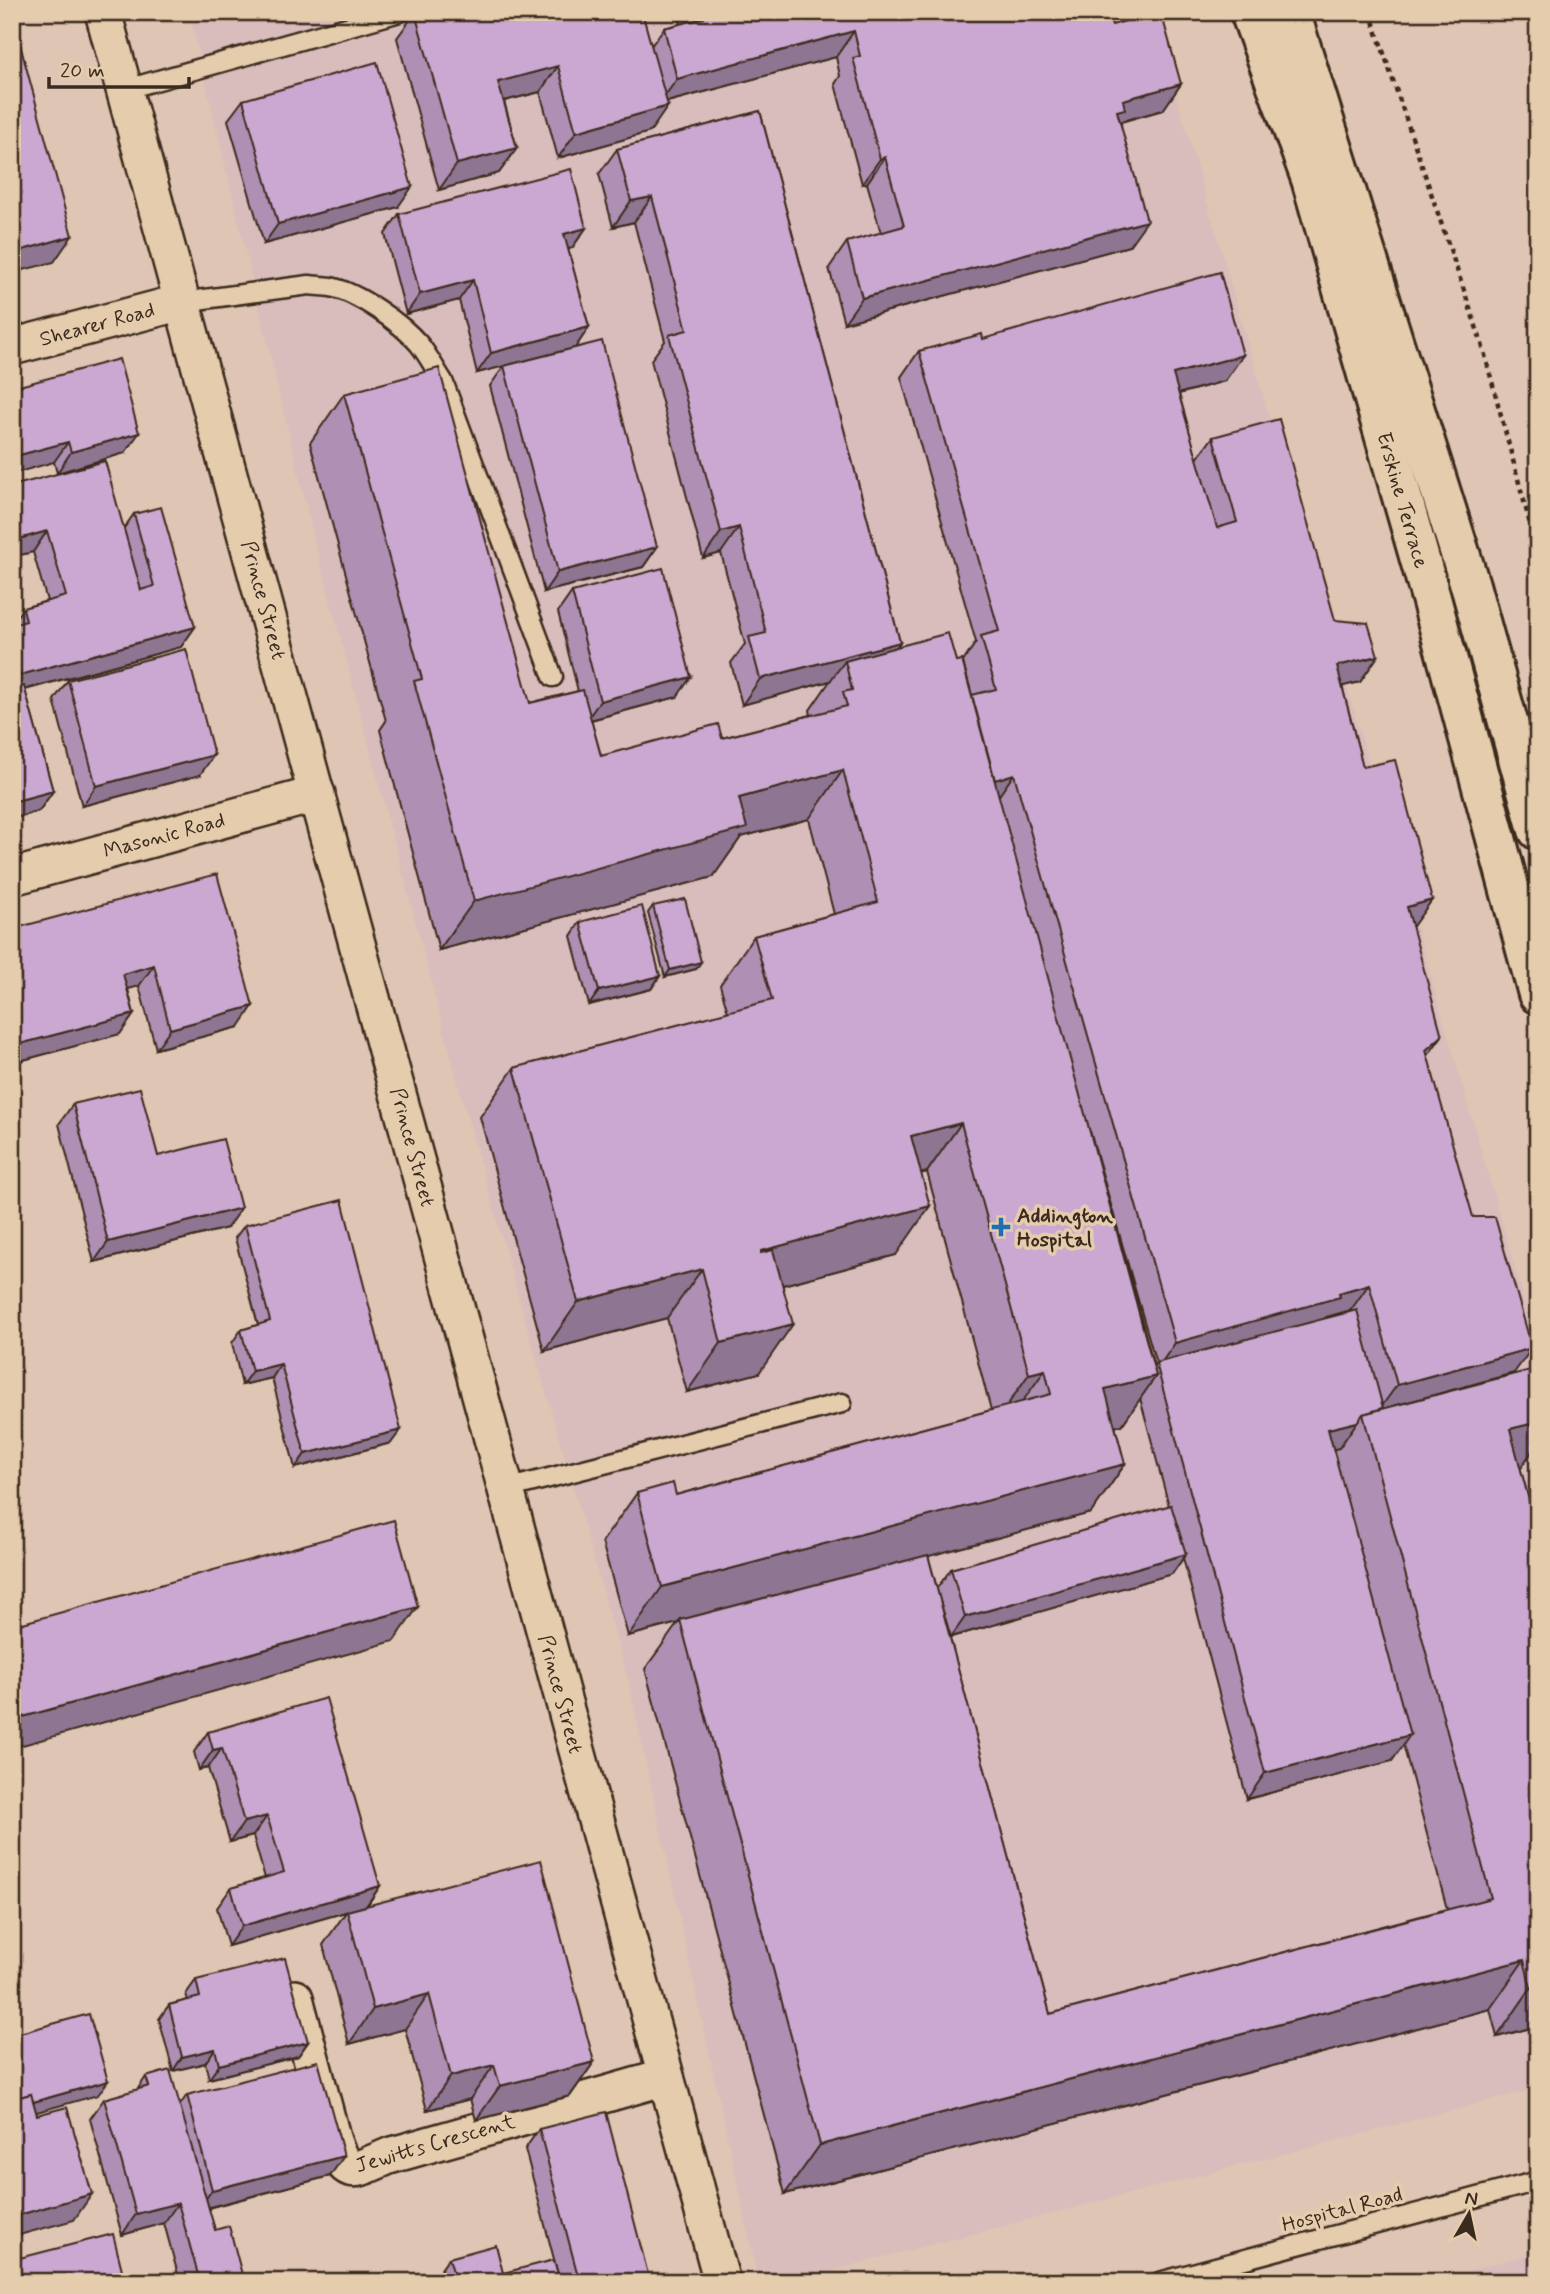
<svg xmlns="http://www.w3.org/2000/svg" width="1550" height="2294" font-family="Mynerve,sans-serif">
  <rect width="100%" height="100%" fill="#dfc5b3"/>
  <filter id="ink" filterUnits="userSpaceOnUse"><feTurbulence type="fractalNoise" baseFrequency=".0143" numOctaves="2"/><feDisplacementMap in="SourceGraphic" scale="14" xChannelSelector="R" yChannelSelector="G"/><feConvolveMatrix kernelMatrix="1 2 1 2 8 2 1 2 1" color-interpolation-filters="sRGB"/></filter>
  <g filter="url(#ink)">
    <g fill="#d9bcbc">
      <polygon points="189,12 1152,12 1538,1348 1538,2088 786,2282 759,2282 628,1679 464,1105 313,534"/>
      <polygon points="1538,2252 1538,2282 1428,2282"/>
    </g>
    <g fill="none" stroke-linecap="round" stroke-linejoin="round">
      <g stroke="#3b2a1e" stroke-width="23">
        <g id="lane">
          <polyline points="123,90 400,12"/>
          <path d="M182 302 309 285C316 286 324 286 331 287 358 293 401 323 419 344 428 355 435 369 443 381L553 677"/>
          <polyline points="506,1489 842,1403"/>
          <polyline points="1159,2282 1538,2181"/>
        </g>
      </g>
      <g stroke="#3b2a1e" stroke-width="40">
        <g id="street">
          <polyline points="103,12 722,2282"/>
          <polyline points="12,347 182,302"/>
          <polyline points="12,877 317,794"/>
          <path d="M295 1998 333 2141C347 2182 356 2169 389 2156L666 2077"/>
        </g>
      </g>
      <g stroke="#3b2a1e" stroke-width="44">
        <g id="secondary">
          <polyline points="1250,12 1311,179 1431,598 1538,994"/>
          <polyline points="1290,12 1470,585 1538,830"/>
        </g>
      </g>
      <polyline stroke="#3b2a1e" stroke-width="4.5" stroke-dasharray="5 5" stroke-linecap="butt" points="1370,12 1482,344 1538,554"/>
      <use href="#lane" stroke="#e4ccac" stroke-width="18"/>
      <use href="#street" stroke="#e4ccac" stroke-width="35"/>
      <use href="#secondary" stroke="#e4ccac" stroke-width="38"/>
    </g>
    <g fill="#af90b4" stroke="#3b2a1e" stroke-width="2" fill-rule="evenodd">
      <polygon points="417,12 648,12 642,14 651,46 664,28 681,24 678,12 1108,12 1112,25 1181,84 1163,110 1121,122 1129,246 844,323 829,268 847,242 881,233 867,183 862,184 835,84 840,76 836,57 667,102 650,132 558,158 540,92 504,101 517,148 499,173 439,190 397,38 415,13"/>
      <polygon points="243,100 398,207 264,244 228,120"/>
      <path d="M760 111 900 642 897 647 956 661 972 695 963 662 976 642 901 377 919 351 983 339 1225 381 1179 394 1197 459 1213 437 1335 620 1378 656 1360 682 1342 686 1363 767 1432 900 1412 926 1427 1056 1514 1373 1431 1396 1521 1467H1520L1538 1534V2026L1497 2037 1490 2009 785 2194 645 1669 678 1623 628 1636 602 1542 637 1493 676 1495 991 1410 927 1172 921 1173 896 1255 783 1285 759 1373 687 1392 667 1318 544 1351 480 1117 514 1068 728 1012 720 985 754 936 834 914 809 819 741 837 713 877 439 950 380 730 386 721 310 443 344 394 530 703 578 691 558 612 572 592 677 697 591 720 601 756 722 738 811 715 810 710 830 681 742 705 731 663 745 644 721 553 703 558 651 360 665 341 634 222 613 227 599 174 617 149ZM1090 1131 1156 1363 1154 1366ZM1351 1310 1352 1312 1325 1319 1326 1317ZM1140 1398 1169 1506 951 1569 937 1588 928 1556 1091 1513 1125 1464 1115 1426 1122 1425ZM1183 1558 1247 1799 1392 1761 1403 1744 1447 1909 1050 2014 940 1601 951 1637 1172 1574Z"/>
      <polygon points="399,214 586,228 572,248 568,249 589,327 575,348 657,547 643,567 544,592 490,386 504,366 477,373 459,300 406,314 385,234"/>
      <polygon points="12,388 125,453 57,473 54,462"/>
      <polygon points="12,486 124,528 134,514 195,627 181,647 25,690 53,791 39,811 12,819 12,623 23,608 47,601 33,552"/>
      <polygon points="68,680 200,775 82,806 54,700"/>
      <polygon points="217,874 239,1027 156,1049 139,986 128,989 134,1014 120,1034 12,1063"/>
      <polygon points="653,906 696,969 665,977 648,913"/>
      <polygon points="580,922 660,976 651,989 589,1005 571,936"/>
      <polygon points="73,1104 158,1156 227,1228 94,1262 59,1124"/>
      <polygon points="245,1225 391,1443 295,1468 272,1378 242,1385 232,1343 241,1330 258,1325 235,1238"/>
      <polygon points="208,1732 380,1886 367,1906 594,2062 570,2096 476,2120 470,2099 427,2110 405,2029 349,2044 323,1945 346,1912 228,1946 217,1908 231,1888 265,1878 253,1836 230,1842 208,1768 199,1770 194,1752"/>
      <polygon points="196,1980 308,2042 298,2056 209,2079 205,2063 173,2071 159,2019 169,2005 188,2000 186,1994"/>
      <polygon points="146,2077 180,2105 187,2095 330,2176 208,2208 215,2230 244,2282 180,2282 164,2223 122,2235 90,2119 104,2099 137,2090"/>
      <polygon points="539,2129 650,2282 432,2282 449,2258 503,2273 560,2282 525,2149"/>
    </g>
    <g fill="#8e7692" stroke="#3b2a1e" stroke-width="2">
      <polygon points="854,31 836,57 659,104 677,79"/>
      <polygon points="558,66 540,92 480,107 498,82"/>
      <polygon points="1181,84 1163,110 1115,123 1099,136 1123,100"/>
      <polygon points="668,106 650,132 558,158 576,132"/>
      <polygon points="517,148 499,173 439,190 457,164"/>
      <polygon points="885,157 867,183 862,184 880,159"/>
      <polygon points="412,187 398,207 264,244 278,224"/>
      <polygon points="652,197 634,222 613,227 631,201"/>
      <polygon points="1147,221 1129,246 844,323 862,298"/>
      <polygon points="586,228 572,248 550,254 564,234"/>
      <polygon points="72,236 54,262 12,273 12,253"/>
      <polygon points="473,280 459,300 406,314 420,294"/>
      <polygon points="589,327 575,348 477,373 491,353"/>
      <polygon points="1243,355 1225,381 1155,400 1173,374"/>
      <polygon points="139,433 125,453 57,473 71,452"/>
      <polygon points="68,442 54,462 12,474 12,457"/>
      <polygon points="739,527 721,553 703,558 721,532"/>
      <polygon points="47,531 33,552 12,557 12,541"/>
      <polygon points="657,547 643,567 544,592 558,572"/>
      <polygon points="195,627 181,647 12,693 13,677"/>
      <polygon points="900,642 882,668 845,661 830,681 742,705 760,679"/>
      <polygon points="1378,656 1360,682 1319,692 1337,666"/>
      <polygon points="691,677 677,697 586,721 600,701"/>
      <polygon points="214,755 200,775 82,806 96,786"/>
      <polygon points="843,770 809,819 741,837 713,877 439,950 474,901 739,798"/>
      <polygon points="1014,774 996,800 980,784"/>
      <polygon points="53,791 39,811 12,819 12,802"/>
      <polygon points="1432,900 1413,926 1389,932 1407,907"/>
      <polygon points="701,962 696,969 665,977 670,970"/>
      <polygon points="154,965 139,986 109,994 123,974"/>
      <polygon points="660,976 651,989 589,1005 599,991"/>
      <polygon points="253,1006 239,1027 156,1049 170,1029"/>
      <polygon points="134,1014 120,1034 12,1063 12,1046"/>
      <polygon points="1442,1036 1424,1061 1426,1050"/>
      <polygon points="961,1123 927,1172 876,1185 911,1136"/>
      <polygon points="930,1206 896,1255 726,1300 761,1251"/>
      <polygon points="241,1208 227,1228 94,1262 108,1242"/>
      <polygon points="702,1269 667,1318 544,1351 578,1302"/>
      <polygon points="1369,1284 1351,1310 1326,1317 1322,1323 1157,1369 1175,1343"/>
      <polygon points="793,1324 759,1373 687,1392 721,1343"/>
      <polygon points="1532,1348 1514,1373 1379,1410 1397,1385"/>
      <polygon points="281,1364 272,1378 242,1385 252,1371"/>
      <polygon points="1045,1370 1010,1419 995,1423 1029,1374"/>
      <polygon points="1156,1376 1122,1425 1070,1438 1105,1389"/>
      <polygon points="1357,1422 1339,1448 1310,1455 1328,1429"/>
      <polygon points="1538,1422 1538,1443 1521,1467 1476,1478 1510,1429"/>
      <polygon points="401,1430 391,1443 295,1468 305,1454"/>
      <polygon points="1125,1464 1091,1513 680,1622 680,1620 678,1623 628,1636 662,1587"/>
      <polygon points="1186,1554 1172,1574 951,1637 965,1617"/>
      <polygon points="418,1607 394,1641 12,1748 12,1720"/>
      <polygon points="1410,1735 1392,1761 1247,1799 1265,1773"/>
      <polygon points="222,1748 208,1768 199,1770 213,1750"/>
      <polygon points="267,1816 253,1836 230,1842 244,1822"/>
      <polygon points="380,1886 366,1906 228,1946 242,1926"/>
      <polygon points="1524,1960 1490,2009 785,2194 820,2145"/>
      <polygon points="1538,1987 1538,2026 1497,2037 1531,1988"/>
      <polygon points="429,1994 405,2029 349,2044 373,2009"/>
      <polygon points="308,2042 298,2056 209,2079 219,2065"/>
      <polygon points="215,2049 205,2063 173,2071 182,2057"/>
      <polygon points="594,2062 570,2096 476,2120 500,2086"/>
      <polygon points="494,2065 470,2099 427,2110 451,2076"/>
      <polygon points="108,2081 98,2095 12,2119 12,2108"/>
      <polygon points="344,2156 330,2176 198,2210 212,2190"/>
      <polygon points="92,2194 74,2220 12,2237 12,2217"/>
      <polygon points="178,2203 164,2223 122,2235 136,2214"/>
    </g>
    <g fill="#cba8d1" stroke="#3b2a1e" stroke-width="2">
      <polygon points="417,12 642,12 668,106 576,132 558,66 498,82 517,148 457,164 415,13"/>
      <polygon points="703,12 1108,12 1112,25 1157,12 1161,12 1181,84 1123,100 1125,109 1117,111 1147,221 862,298 847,242 904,226 885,157 880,159 853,58 860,56 854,31 677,79 664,28 704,18"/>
      <polygon points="12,15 72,236 12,253"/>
      <polygon points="377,62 412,187 278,224 243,100"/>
      <polygon points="760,111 900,642 760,679 749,637 766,633 739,527 721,532 669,335 687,330 652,197 631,201 617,149"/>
      <polygon points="571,169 586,228 564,234 589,327 491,353 473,280 420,294 399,214"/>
      <polygon points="1220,272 1243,355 1173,374 1217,528 1237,522 1213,437 1279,419 1335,620 1368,623 1378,656 1337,666 1363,767 1395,760 1432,900 1407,907 1442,1036 1426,1050 1473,1217 1495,1217 1532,1348 1397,1385 1369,1284 1339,1293 1340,1297 1175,1343 1014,774 995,780 972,695 996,689 981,636 999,631 919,351 982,334 983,339"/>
      <polygon points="602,341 657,547 558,572 504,366"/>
      <polygon points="119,359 139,433 71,452 68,442 12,457 12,388"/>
      <polygon points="439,368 530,703 583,690 601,756 718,724 722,738 847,706 843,692 852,690 845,661 948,633 956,661 962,660 1156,1376 1105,1389 1125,1464 662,1587 637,1493 673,1483 676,1495 1051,1394 1045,1370 1029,1374 961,1123 911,1136 930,1206 761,1251 761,1253 773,1250 793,1324 721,1343 702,1269 578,1302 514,1068 772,1000 754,936 878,902 843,770 739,798 747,828 474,901 414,681 422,679 344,394"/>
      <polygon points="105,461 141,590 154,586 134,514 161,507 195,627 13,677 12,625 26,621 23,608 66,596 47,531 12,541 12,486"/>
      <polygon points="663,568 691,677 600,701 572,592"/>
      <polygon points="186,649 214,755 96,786 68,680"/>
      <polygon points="24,686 53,791 12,802 12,689"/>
      <polygon points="217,874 253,1006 170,1029 154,965 123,974 134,1014 12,1046 12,929"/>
      <polygon points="685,899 701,962 670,970 653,906"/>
      <polygon points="642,906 660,976 599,991 580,922"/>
      <polygon points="140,1088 158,1156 223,1139 241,1208 108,1242 73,1104"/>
      <polygon points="342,1200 401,1430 305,1454 281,1364 252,1371 241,1330 270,1321 245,1225"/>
      <polygon points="1357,1310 1383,1408 1363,1414 1357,1422 1328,1429 1410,1735 1265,1773 1156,1363"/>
      <polygon points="1538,1368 1538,1422 1510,1429 1538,1534 1538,1987 1531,1988 1524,1960 820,2145 680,1620 928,1555 1050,2014 1491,1898 1363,1414"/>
      <polygon points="1171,1505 1186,1554 965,1617 951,1569"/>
      <polygon points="394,1520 418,1607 12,1720 12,1626"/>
      <polygon points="326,1698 380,1886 242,1926 231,1888 284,1872 267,1816 244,1822 222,1748 213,1750 208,1732"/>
      <polygon points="541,1860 594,2062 500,2086 494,2065 451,2076 429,1994 373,2009 347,1911"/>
      <polygon points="285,1958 308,2042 219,2065 215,2049 182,2057 169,2005 200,1997 196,1980"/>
      <polygon points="89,2014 108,2081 33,2102 31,2094 12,2099 12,2035"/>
      <polygon points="318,2061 344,2156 212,2190 187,2095"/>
      <polygon points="170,2070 215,2230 229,2226 244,2282 200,2282 178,2203 136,2214 104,2099 149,2086 146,2077"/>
      <polygon points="31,2094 37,2115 67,2107 92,2194 12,2217 12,2099"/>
      <polygon points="606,2112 650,2282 560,2282 578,2276 539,2129"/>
      <polygon points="113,2234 125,2282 12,2282 12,2260"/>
      <polygon points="496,2245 503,2273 554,2260 560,2282 456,2282 449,2258"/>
      <polygon points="1538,2274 1538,2282 1508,2282"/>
    </g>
  </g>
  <path fill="#1f6fb2" stroke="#e4ccac" stroke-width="2.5" d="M997.5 1216.5h7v7h7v7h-7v7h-7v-7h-7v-7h7z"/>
  <g text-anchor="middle" stroke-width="7" stroke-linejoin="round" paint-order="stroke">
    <g font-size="21" fill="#3b2a1e" stroke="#e4ccac">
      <text transform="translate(97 324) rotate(-15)" y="7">Shearer Road</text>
      <text transform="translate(1403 500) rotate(74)" y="7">Erskine Terrace</text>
      <text transform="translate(264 600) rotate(75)" y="7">Prince Street</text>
      <text transform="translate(164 835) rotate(-15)" y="7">Masonic Road</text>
      <text transform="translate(413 1147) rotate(75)" y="7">Prince Street</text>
      <text transform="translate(561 1694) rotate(75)" y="7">Prince Street</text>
      <text transform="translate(435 2143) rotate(-16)" y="7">Jewitts Crescent</text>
      <text transform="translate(1342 2209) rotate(-15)" y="7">Hospital Road</text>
    </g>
    <g font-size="21" font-weight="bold" fill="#3b2a1e" stroke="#e4ccac" text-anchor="start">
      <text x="1017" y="1222">Addington<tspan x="1017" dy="24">Hospital</tspan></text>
    </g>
  </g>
  <rect width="1550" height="2294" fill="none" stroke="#e4ccac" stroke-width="42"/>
  <rect x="21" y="21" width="1508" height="2252" fill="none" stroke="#3b2a1e" stroke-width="2.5" filter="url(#ink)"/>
  <g transform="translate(1469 2214) rotate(9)" stroke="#e4ccac" stroke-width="5" paint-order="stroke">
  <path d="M0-5L12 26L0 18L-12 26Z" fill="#3b2a1e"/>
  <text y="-10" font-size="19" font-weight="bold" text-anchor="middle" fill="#3b2a1e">N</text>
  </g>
  <path d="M49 77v10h140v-10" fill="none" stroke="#3b2a1e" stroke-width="3.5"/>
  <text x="60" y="77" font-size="21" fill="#3b2a1e" stroke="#e4ccac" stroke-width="5" paint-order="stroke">20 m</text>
</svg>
